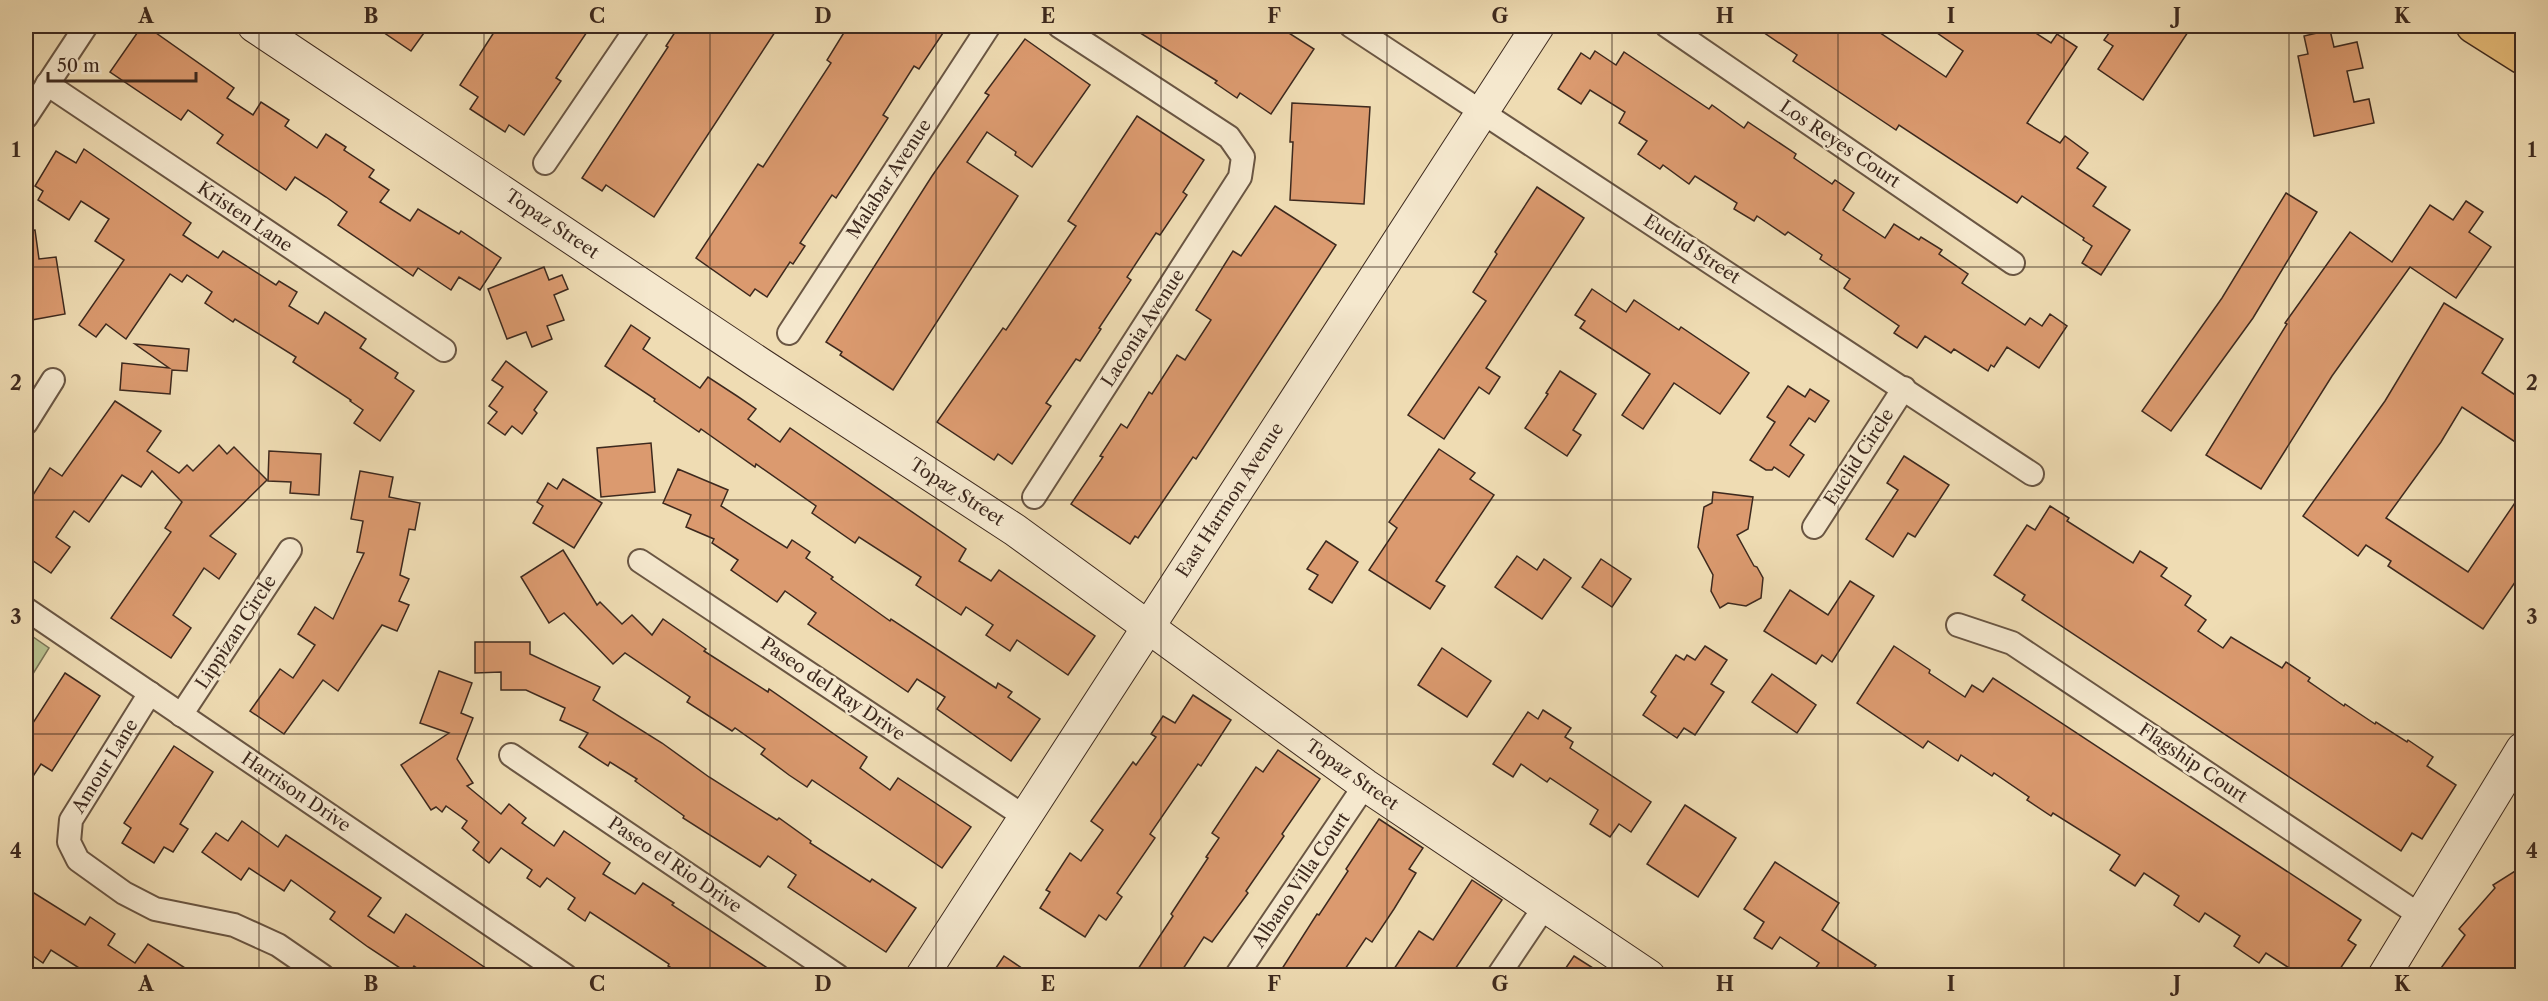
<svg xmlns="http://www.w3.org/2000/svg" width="2548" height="1001" font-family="'Libre Caslon Text',serif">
  <rect width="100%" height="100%" fill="#efdcb3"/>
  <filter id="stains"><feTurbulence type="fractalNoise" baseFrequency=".00333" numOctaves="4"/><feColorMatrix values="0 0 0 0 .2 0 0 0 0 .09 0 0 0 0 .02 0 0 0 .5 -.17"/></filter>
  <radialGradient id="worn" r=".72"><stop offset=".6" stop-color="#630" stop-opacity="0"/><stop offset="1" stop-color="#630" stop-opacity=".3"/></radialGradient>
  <polygon fill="#b7c08e" stroke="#7a7456" stroke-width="1.5" points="26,632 49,648 26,685"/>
  <g fill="#db9a6f" stroke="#3d291e" stroke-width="1.5">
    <polygon points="142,26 146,26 234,88 227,98 253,115 261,102 289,120 285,126 317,148 326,134 346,147 344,150 374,170 369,177 389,190 380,202 410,221 418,209 459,234 461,231 501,258 480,290 459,277 451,290 418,268 413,276 338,225 347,212 326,197 295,177 286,190 217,143 223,135 188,110 181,120 110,72"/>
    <polygon points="374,26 429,26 411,51"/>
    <polygon points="498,26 591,26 556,78 561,81 524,135 509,125 505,132 470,109 478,97 460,85"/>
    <polygon points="679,26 779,26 654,217 606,185 602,191 582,178 668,47 666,46"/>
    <polygon points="848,26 930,26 943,33 919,69 914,66 883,115 888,118 857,166 836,198 832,195 800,243 805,246 793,264 790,262 767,297 755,289 750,296 696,258 758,164 763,167 831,63 827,60"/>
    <polygon points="1129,26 1278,26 1314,49 1271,114 1240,93 1237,98 1215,83 1217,81"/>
    <polygon points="1754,26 1884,26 1879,32 1946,77 1963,51 1927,26 2025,26 2051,43 2057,34 2077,47 2027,123 2060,143 2065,136 2088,153 2077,168 2106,187 2093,206 2130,230 2101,275 2082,263 2092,246 2083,240 2084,238 2022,196 2017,203 1899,125 1896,130 1793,61 1797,55"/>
    <polygon points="2114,26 2192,26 2143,100 2098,69 2113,46 2104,40"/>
    <polygon points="2330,30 2334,47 2357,42 2363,68 2347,71 2354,102 2369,99 2374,123 2314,136 2298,56 2308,54 2304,36"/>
    <polygon points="1025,39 1090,85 1032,167 1015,155 1016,152 987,132 967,162 1018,196 893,390 840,355 842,352 826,342 932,176 989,95 985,93"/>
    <polygon points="1595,51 1616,65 1624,52 1709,109 1712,105 1744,128 1748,122 1796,154 1794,158 1832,184 1835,180 1854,193 1843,210 1885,238 1894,224 1919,240 1921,237 1942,250 1939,254 1968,274 1962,283 2025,325 2030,318 2042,326 2050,314 2067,326 2039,368 2007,347 1994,367 1991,365 1988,371 1954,349 1951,353 1925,336 1917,348 1894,333 1899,326 1844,288 1850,279 1820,259 1822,255 1788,232 1785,235 1757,216 1754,221 1734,209 1737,203 1695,176 1689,184 1663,165 1660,169 1638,154 1647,141 1619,123 1625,112 1590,90 1581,104 1558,89 1581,53 1590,59"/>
    <polygon points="1292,103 1370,107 1364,204 1290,200 1293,142 1290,142"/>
    <polygon points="1137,116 1204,160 1183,192 1187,195 1160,235 1156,233 1127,277 1131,280 1099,328 1101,329 1080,361 1076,359 1046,403 1051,406 1012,464 998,454 994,460 937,422 1003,328 1006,330 1076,226 1068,221"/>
    <polygon points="84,149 191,223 183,235 218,258 223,251 276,285 279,281 297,292 289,306 318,324 325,312 366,339 360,348 398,373 395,378 414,391 380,441 354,423 363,410 350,401 351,400 293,362 296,357 235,319 233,322 205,303 212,292 187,275 182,282 170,274 126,339 106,324 96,337 79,325 124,260 95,241 109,219 81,201 69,220 38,200 43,191 35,186 56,151 76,163"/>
    <polygon points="1537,187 1584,218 1486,368 1500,377 1489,394 1479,387 1444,439 1408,415 1486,301 1473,292 1497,254 1495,252"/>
    <polygon points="2286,193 2317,212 2253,318 2171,431 2142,411 2222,298"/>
    <polygon points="2466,201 2483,212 2469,232 2491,247 2456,298 2410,267 2332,376 2261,489 2206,455 2287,324 2285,323 2350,232 2392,262 2430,205 2453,220"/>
    <polygon points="1275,206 1336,245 1196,459 1193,457 1138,538 1135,536 1130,544 1071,504 1103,457 1100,456 1121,424 1127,428 1149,392 1152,394 1177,355 1185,360 1211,320 1196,310 1233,251 1241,256"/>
    <polygon points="35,230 39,259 56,257 65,314 26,321 26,231"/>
    <polygon points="544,267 549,280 562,275 568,289 554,295 564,320 547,326 552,339 532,347 526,332 507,339 488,289"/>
    <polygon points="1592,289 1626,312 1634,300 1679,330 1681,327 1749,373 1720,414 1674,383 1643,429 1622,415 1650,374 1580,328 1585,321 1575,315"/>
    <polygon points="2444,303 2503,339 2482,373 2523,400 2523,447 2462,407 2441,442 2386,518 2468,572 2523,491 2523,562 2515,572 2520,575 2483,629 2388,566 2391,561 2366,545 2358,556 2303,516 2385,401"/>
    <polygon points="631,325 650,338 643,349 700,388 708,377 737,396 756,409 748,419 780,442 790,428 966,549 959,561 991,581 999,570 1095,636 1068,675 1017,640 1010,651 986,635 993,625 966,607 961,615 916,585 921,577 859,537 855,543 812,513 816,506 756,464 755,467 701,429 699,432 654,401 655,399 605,366"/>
    <polygon points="135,344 189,349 187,371 172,370 170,394 120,390 122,363 169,368"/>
    <polygon points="506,361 547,392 534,410 537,413 522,434 512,426 505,435 488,423 497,412 489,406 503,387 492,380"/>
    <polygon points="1560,371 1596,394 1573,430 1581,435 1567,456 1525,428 1548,394 1546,393"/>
    <polygon points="1788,386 1805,397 1810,389 1829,401 1815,422 1809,418 1790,445 1804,455 1789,477 1774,467 1772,470 1766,470 1750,460 1775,422 1767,417"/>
    <polygon points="115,401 161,431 147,451 179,473 187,465 193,471 219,445 227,454 234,447 267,480 210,536 236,554 219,579 204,568 173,615 191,628 171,658 111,618 171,532 165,528 182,502 152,471 141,487 122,475 89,522 74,511 56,537 70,547 51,573 26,556 26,506 50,468 62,476"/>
    <polygon points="651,443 655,492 601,497 597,448"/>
    <polygon points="1439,449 1475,473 1470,479 1494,495 1436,581 1445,586 1430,609 1369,570 1397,528 1389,522"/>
    <polygon points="269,451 321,454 319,495 290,493 291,482 268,481"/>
    <polygon points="1904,456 1949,485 1915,537 1908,533 1893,557 1866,539 1898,490 1887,483"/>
    <polygon points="678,469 728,490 721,506 787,548 792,540 810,552 806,558 833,577 831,579 890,621 891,619 996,688 998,683 1012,692 1008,697 1040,719 1011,761 937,709 945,697 917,679 908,692 808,624 816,613 785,591 777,602 731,570 738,560 712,543 714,539 686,527 691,515 663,503"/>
    <polygon points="360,471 393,477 389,497 420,503 415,530 409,529 400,575 409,579 399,601 409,605 397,631 382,625 338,691 323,680 284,734 250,711 280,669 293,678 315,645 298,634 315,607 333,619 364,553 357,552 363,521 351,519"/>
    <polygon points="563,479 602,503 574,548 533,523 543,506 537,502 548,483 557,489"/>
    <polygon points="1713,492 1753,497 1748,529 1737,535 1754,566 1757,567 1763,578 1761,598 1746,606 1728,603 1720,608 1711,591 1713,575 1698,547 1704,507 1712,503"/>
    <polygon points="2050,506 2069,518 2067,521 2133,563 2140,551 2167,568 2161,576 2191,596 2185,605 2206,620 2198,631 2223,648 2231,637 2282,668 2286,662 2310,678 2308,681 2344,706 2345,704 2375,724 2376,722 2407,742 2408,740 2433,757 2427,766 2456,785 2422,839 2412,833 2401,851 2022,600 2025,595 1994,575 2027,525 2035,530"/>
    <polygon points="1326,541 1358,562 1332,603 1309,589 1318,575 1307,569"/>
    <polygon points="563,550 597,605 600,602 622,624 632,615 652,635 663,619 706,649 704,651 768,692 769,689 867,757 860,768 890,790 898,778 971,827 942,868 812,780 807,787 789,775 761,754 765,749 735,728 732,731 687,702 690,697 625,653 613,664 564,613 549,623 521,577"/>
    <polygon points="1517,556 1537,570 1544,559 1571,578 1542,619 1495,587"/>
    <polygon points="1601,559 1631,579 1612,607 1582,587"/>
    <polygon points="1850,581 1874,596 1832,662 1822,655 1816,664 1764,631 1790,590 1828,615"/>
    <polygon points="475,642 530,642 530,654 600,687 593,700 662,743 709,777 777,820 779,818 811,841 810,843 870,882 872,879 916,908 886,952 788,887 796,875 768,856 760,867 683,818 684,816 635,781 637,779 610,762 608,766 579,747 588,733 560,720 565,708 526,690 501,690 501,672 475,673"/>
    <polygon points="1705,646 1727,660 1711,684 1724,692 1695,735 1684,728 1677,738 1643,715 1656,696 1651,692 1676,655 1684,660 1687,655 1695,660"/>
    <polygon points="1894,646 1930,670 1929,673 1965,697 1972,685 1983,692 1993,678 2361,920 2348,940 2356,945 2336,975 2300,975 2266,953 2259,963 2234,946 2240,936 2205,913 2199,922 2174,905 2179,896 2144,873 2135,886 2110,870 2120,855 2053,813 2051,816 2027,800 2029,797 1994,773 1992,776 1961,755 1958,761 1928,741 1923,748 1857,703"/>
    <polygon points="1442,648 1491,681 1467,717 1418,685"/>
    <polygon points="439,671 472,683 461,713 473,718 457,759 473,783 467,786 501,814 509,804 526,818 522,823 554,846 564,831 610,863 603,874 635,894 643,883 674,903 672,905 778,975 683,975 668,966 669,964 590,912 585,921 568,909 575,898 547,878 540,887 527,878 532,870 501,848 489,863 473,850 479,842 462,828 467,821 446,806 442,812 436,807 431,810 401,765 449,733 420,723"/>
    <polygon points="65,673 100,696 52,771 41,764 26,787 26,718 33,723"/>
    <polygon points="1772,674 1816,705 1797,733 1752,702"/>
    <polygon points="1193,695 1231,720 1201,766 1198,764 1150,834 1155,838 1117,893 1122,897 1106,920 1099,915 1085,937 1040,908 1050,892 1046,890 1070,853 1081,861 1103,830 1091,821 1133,762 1136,765 1156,737 1151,734 1163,716 1175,723"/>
    <polygon points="1543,710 1571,728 1565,737 1573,742 1570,748 1651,802 1631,832 1619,824 1610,837 1590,824 1598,810 1550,778 1547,782 1521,764 1513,777 1493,764 1528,712 1538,719"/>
    <polygon points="174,746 213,772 180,824 188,829 173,852 164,847 154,863 122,843 131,828 124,823"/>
    <polygon points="1278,750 1320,779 1282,834 1284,836 1246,891 1248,893 1212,942 1204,937 1179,975 1134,975 1173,916 1171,914 1208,858 1206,857 1219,838 1212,833 1256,767 1263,772"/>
    <polygon points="1685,805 1736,838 1698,897 1647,864"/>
    <polygon points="1379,819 1423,848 1409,869 1416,873 1394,909 1372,942 1366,938 1341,975 1278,975 1317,914 1319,915 1348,871 1346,869"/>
    <polygon points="242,821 278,847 286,835 381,898 368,916 394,933 406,914 496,975 427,975 414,966 409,974 368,947 330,919 335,912 291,880 284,891 249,868 241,880 202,852 216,833 228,841"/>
    <polygon points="1775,862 1839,903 1822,930 1876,965 1869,975 1811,975 1819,963 1780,937 1772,949 1754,938 1764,922 1744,909"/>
    <polygon points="2523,866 2523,975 2436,975 2465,935 2459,929 2495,888 2493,885"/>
    <polygon points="1472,880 1502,900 1451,975 1390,975 1419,931 1433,940"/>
    <polygon points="26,888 85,925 90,917 115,934 108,945 135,963 148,944 196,975 90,975 51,950 43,963 26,951"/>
    <polygon points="1004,956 1032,975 991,975"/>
    <polygon points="1574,956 1604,975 1561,975"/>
  </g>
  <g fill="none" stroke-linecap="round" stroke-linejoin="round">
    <g stroke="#6a5643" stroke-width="26">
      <g id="street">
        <polyline points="1351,26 2032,474"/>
        <polyline points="1667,26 2013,263"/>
        <polyline points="47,84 444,350"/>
        <polyline points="26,117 86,26"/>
        <polyline points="545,163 638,26"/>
        <polyline points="789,333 989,26"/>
        <polyline points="26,423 53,380"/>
        <polyline points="1034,497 1240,177 1243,157 1229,137 1059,26"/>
        <polyline points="1814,527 1904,388"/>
        <polyline points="640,561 1025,817"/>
        <polyline points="26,609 566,976"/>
        <polyline points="1958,625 2012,643 2421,916"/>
        <polyline points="150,693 71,820 69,842 78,860 124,893 155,909 234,925 278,945 323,976"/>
        <polyline points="181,715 290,550"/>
        <polyline points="511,755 838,976"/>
        <polyline points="1236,976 1365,785"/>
        <polyline points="1498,976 1545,906"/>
      </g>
    </g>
    <g stroke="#3d291e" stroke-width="34">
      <g id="secondary">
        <polyline points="254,26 759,363 1015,530 1365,785 1649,976"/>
        <polyline points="922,976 1538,26"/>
        <polyline points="2384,976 2522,749"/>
      </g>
    </g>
    <g stroke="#3d291e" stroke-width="36">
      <polyline id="primary" points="2473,26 2522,57"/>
    </g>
    <use href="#street" stroke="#f5e8ce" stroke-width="22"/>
    <use href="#secondary" stroke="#f5e8ce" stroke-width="32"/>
    <use href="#primary" stroke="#e8be7a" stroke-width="33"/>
  </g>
  <path fill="none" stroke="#3d291e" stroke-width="1.5" stroke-opacity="0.55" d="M259 26V976M484 26V976M710 26V976M936 26V976M1161 26V976M1387 26V976M1612 26V976M1838 26V976M2064 26V976M2289 26V976M26 267H2522M26 500H2522M26 734H2522"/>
  <g text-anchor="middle" stroke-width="5" stroke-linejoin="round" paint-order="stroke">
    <g font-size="18" fill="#3d291e" stroke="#f5e8ce">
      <text transform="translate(1840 144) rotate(34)" y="6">Los Reyes Court</text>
      <text transform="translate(889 179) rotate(-57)" y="6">Malabar Avenue</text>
      <text transform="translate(245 217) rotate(34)" y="6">Kristen Lane</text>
      <text transform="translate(552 224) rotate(34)" y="6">Topaz Street</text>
      <text transform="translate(1692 249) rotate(33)" y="6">Euclid Street</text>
      <text transform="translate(1143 328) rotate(-57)" y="6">Laconia Avenue</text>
      <text transform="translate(1859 457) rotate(-57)" y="6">Euclid Circle</text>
      <text transform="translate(957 492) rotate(33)" y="6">Topaz Street</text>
      <text transform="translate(1230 500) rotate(-57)" y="6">East Harmon Avenue</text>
      <text transform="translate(236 632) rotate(-57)" y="6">Lippizan Circle</text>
      <text transform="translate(833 689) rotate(34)" y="6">Paseo del Ray Drive</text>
      <text transform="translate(2193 763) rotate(34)" y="6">Flagship Court</text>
      <text transform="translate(105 766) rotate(-58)" y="6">Amour Lane</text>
      <text transform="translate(1352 775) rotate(35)" y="6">Topaz Street</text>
      <text transform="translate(296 792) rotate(34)" y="6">Harrison Drive</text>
      <text transform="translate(675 865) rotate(34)" y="6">Paseo el Rio Drive</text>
      <text transform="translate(1301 880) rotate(-56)" y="6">Albano Villa Court</text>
    </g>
  </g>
  <rect width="2548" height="1001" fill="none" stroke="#efdcb3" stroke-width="66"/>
  <path d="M48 72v9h148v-9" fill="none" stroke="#3d291e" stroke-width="3"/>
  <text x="57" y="72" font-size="18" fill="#3d291e" stroke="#f5e8ce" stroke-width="4.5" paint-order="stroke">50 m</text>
  <rect x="33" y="33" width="2482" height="935" fill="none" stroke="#3d291e" stroke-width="2"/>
  <g font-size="20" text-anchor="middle" font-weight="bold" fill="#3d291e">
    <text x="146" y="23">A</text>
    <text x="371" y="23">B</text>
    <text x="597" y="23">C</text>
    <text x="823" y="23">D</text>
    <text x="1048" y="23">E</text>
    <text x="1274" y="23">F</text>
    <text x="1500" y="23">G</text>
    <text x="1725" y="23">H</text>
    <text x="1951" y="23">I</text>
    <text x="2177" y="23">J</text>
    <text x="2402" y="23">K</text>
    <text x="16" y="157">1</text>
    <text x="2532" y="157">1</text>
    <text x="16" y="390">2</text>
    <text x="2532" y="390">2</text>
    <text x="16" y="624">3</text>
    <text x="2532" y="624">3</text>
    <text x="16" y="858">4</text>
    <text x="2532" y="858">4</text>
    <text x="146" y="991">A</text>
    <text x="371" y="991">B</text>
    <text x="597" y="991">C</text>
    <text x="823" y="991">D</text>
    <text x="1048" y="991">E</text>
    <text x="1274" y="991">F</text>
    <text x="1500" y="991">G</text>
    <text x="1725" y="991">H</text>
    <text x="1951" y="991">I</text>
    <text x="2177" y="991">J</text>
    <text x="2402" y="991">K</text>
  </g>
  <rect width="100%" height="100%" filter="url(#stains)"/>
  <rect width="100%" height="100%" fill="url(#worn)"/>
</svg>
